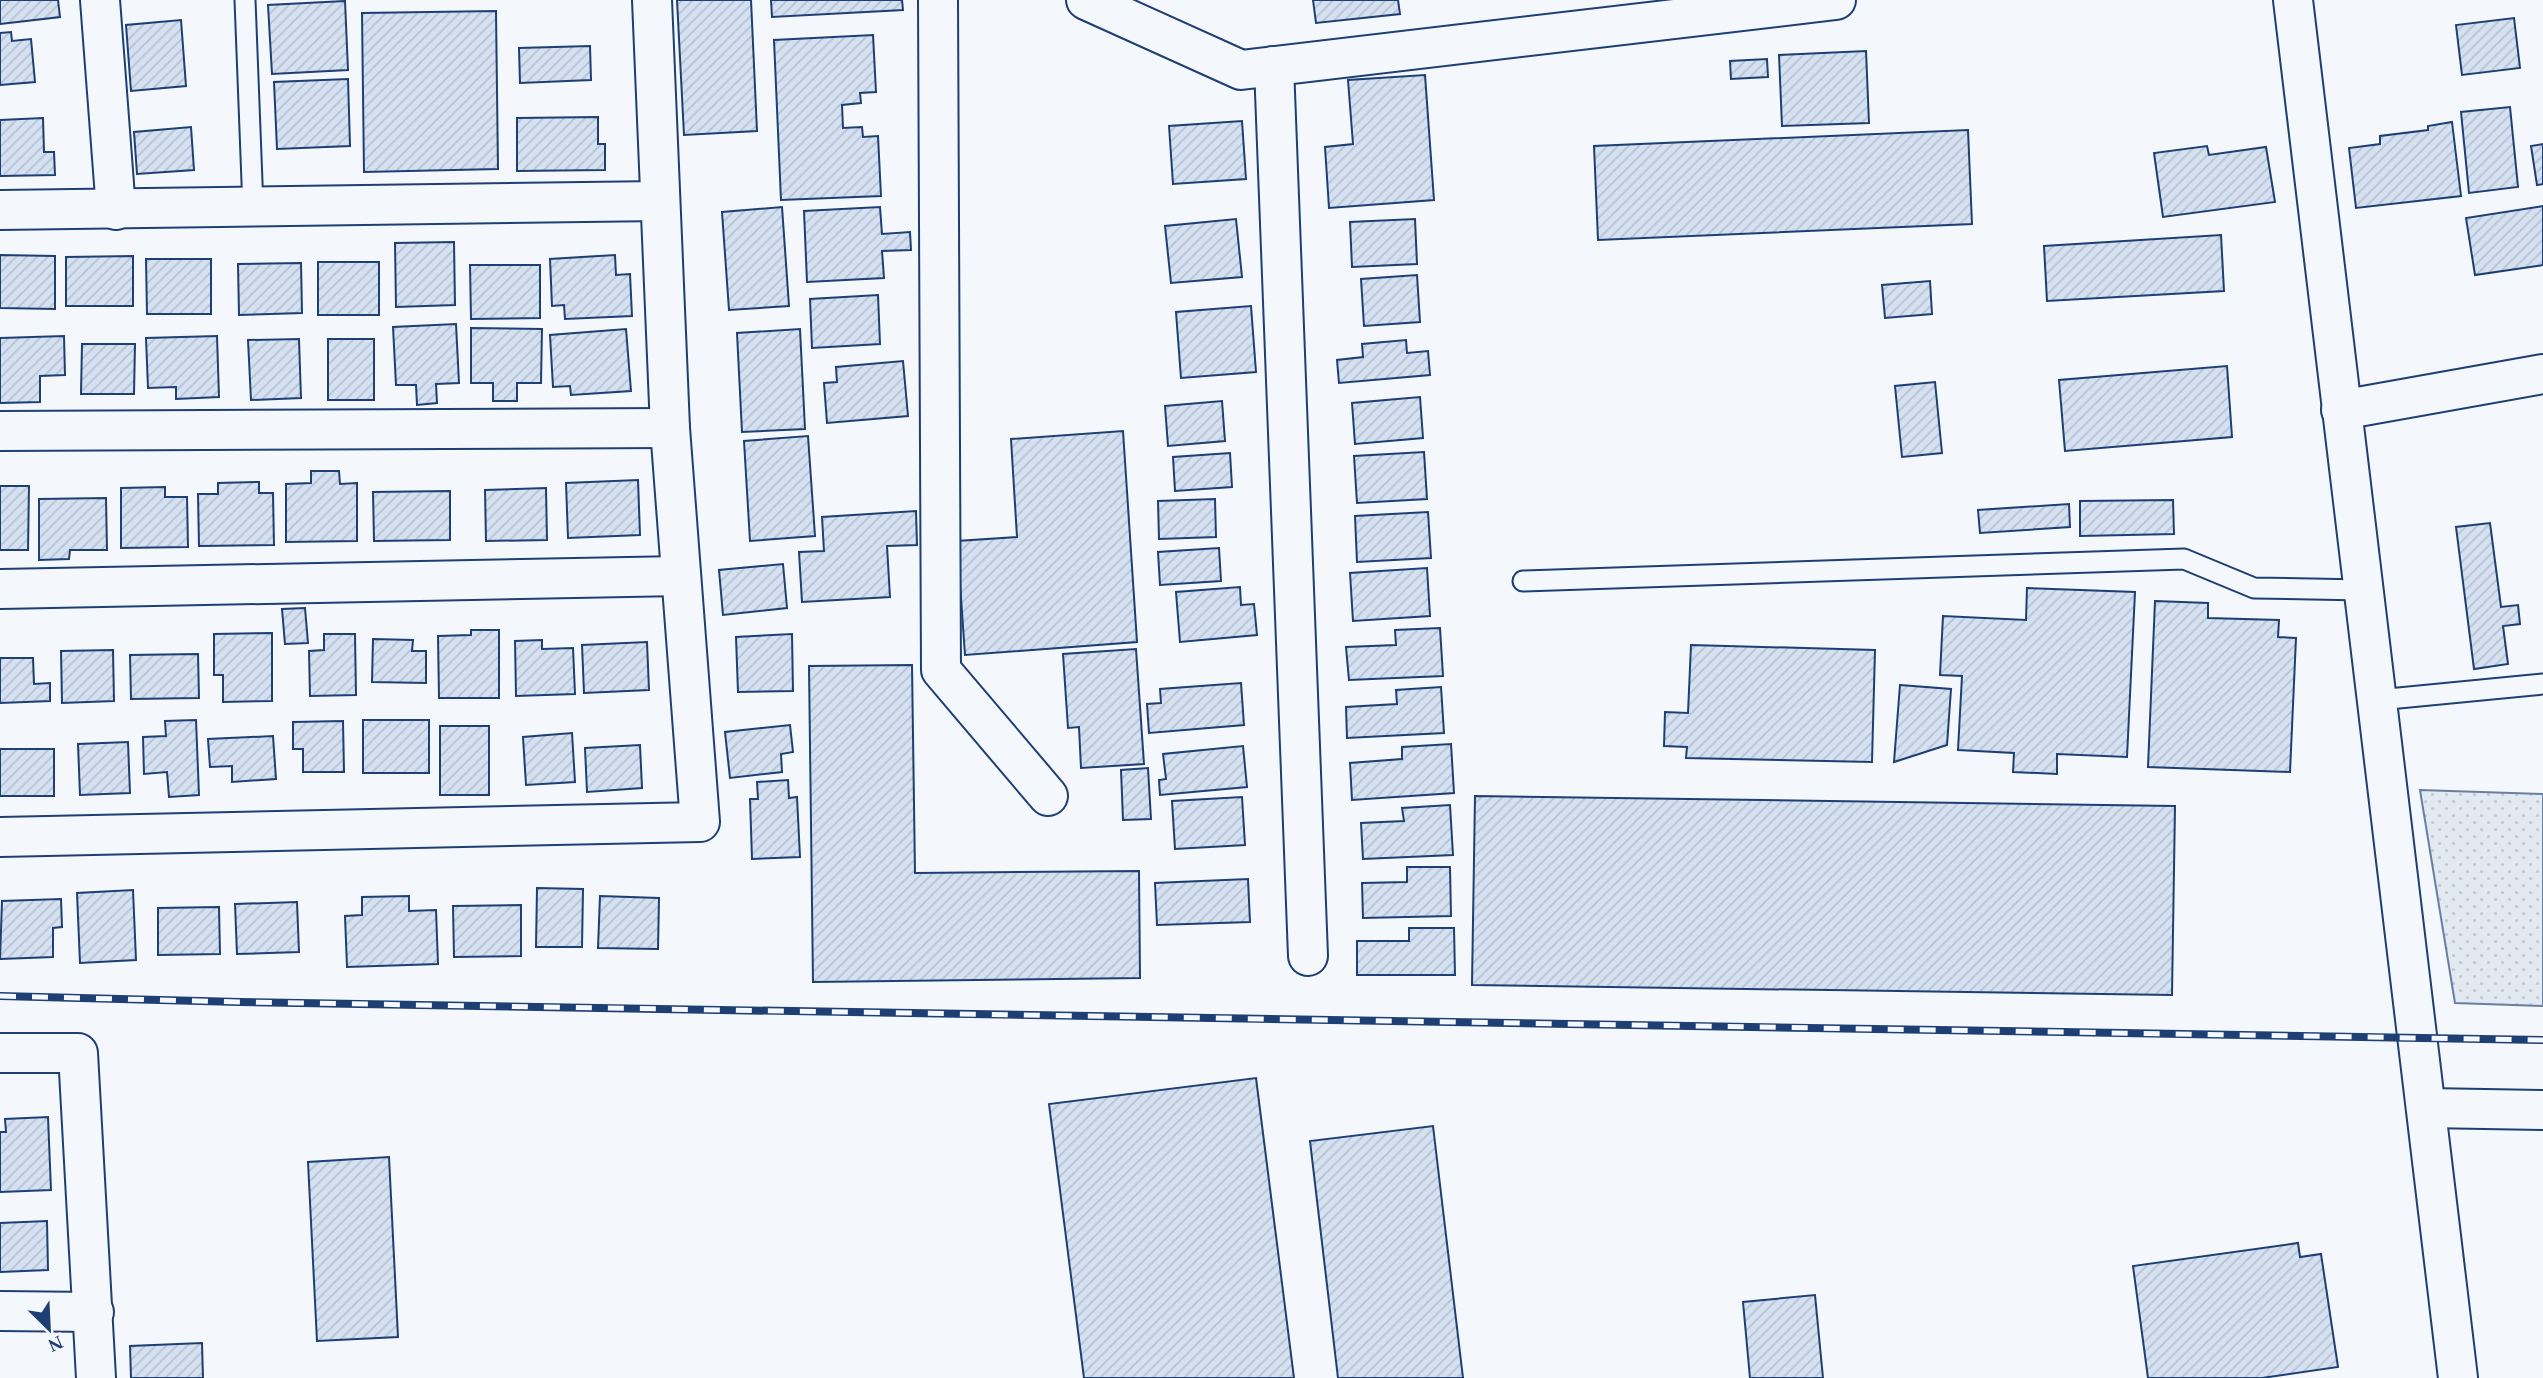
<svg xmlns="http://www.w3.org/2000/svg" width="2543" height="1378" font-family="Georgia,serif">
  <defs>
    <pattern id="grass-dots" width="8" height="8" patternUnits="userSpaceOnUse" patternTransform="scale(1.75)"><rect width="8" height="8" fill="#e3e9f0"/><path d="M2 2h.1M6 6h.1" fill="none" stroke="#c2c9d1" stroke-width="1.8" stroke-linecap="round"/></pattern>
    <pattern id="building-hatch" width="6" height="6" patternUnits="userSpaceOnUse" patternTransform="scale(1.75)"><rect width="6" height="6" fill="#d5e0f0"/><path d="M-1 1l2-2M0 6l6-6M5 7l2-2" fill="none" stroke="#b6c1d1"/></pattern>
  </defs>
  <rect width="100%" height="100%" fill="#f4f7fb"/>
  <polygon fill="url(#grass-dots)" stroke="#687fa3" stroke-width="2" points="2420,790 2543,794 2543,1006 2455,1003"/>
  <g fill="url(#building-hatch)" stroke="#1d3f73" stroke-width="2">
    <polygon points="0,0 58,0 60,17 0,24"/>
    <polygon points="677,0 751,0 757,131 684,135"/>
    <polygon points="771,0 902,0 903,10 772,17"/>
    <polygon points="1313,0 1398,0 1400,14 1316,23"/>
    <polygon points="345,1 348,70 272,74 268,5"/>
    <polygon points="496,11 498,169 364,172 362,13"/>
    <polygon points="2514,18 2520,68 2462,75 2456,25"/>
    <polygon points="181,20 186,86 131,91 126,25"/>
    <polygon points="11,32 12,41 31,39 35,82 0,85 0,33"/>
    <polygon points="873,35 876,92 860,93 861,103 842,105 843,128 862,127 863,137 878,136 881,196 781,200 774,40"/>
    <polygon points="590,46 591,80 520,83 519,48"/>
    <polygon points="1866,51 1869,123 1782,126 1779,55"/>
    <polygon points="1767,59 1768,77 1731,79 1730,61"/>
    <polygon points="1425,75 1434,200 1329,208 1325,147 1353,144 1348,80"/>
    <polygon points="348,79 350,146 277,149 274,82"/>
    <polygon points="2510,107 2518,187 2469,193 2461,112"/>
    <polygon points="598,117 598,144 605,144 605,170 517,171 517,118"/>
    <polygon points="43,118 44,152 54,152 55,175 0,176 0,120"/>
    <polygon points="1242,121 1246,179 1173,184 1169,126"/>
    <polygon points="2452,122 2461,196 2356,208 2349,148 2380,144 2380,136 2428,130 2428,126"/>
    <polygon points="191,127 194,170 137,174 134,132"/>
    <polygon points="1968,130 1972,224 1598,240 1594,146"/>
    <polygon points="2543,144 2543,184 2537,185 2531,146"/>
    <polygon points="2207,146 2209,155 2266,147 2275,202 2163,217 2154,153"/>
    <polygon points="2543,206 2543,265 2475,275 2466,218"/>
    <polygon points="782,207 789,306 729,310 722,212"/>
    <polygon points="880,207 882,234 910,232 911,250 882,251 884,278 807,282 804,211"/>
    <polygon points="1236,219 1242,277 1171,283 1165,226"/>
    <polygon points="1415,219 1417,264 1352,267 1350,222"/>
    <polygon points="2221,235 2224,291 2047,301 2044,246"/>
    <polygon points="454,242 455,305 396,307 395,243"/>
    <polygon points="0,255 55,256 55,309 0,308"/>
    <polygon points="615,255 616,275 630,274 632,316 565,319 564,305 552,306 550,259"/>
    <polygon points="133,256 133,306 66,306 66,257"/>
    <polygon points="146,259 211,259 211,314 147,314"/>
    <rect x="318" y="262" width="61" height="53"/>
    <polygon points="301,263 302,313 239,315 238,264"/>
    <polygon points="470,265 540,265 540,318 471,319"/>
    <polygon points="1417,275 1420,322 1364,326 1361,279"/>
    <polygon points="1930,281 1932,314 1885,318 1882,285"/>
    <polygon points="878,295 880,344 812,348 810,299"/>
    <polygon points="1251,306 1256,372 1181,378 1176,312"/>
    <polygon points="456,324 459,383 436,384 437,403 417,405 416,385 396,385 393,327"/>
    <polygon points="471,328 542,329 541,383 517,383 517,401 493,401 493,383 471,383"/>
    <polygon points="626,329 631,391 571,395 570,386 553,387 550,335"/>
    <polygon points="800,329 805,429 742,432 737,333"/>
    <polygon points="64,336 65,375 40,376 40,402 0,403 0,338"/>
    <polygon points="217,336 219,397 176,399 176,387 148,388 146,338"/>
    <polygon points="299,339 301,398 251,400 248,340"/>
    <rect x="328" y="339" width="46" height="61"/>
    <polygon points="1406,340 1407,353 1428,351 1430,375 1339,383 1337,360 1363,357 1362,344"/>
    <polygon points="82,344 135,344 134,394 81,394"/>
    <polygon points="903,361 908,416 827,423 824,383 837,382 836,367"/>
    <polygon points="2227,366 2232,437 2065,451 2059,380"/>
    <polygon points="1935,382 1942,453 1902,457 1895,386"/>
    <polygon points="1420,397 1423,438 1355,444 1352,403"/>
    <polygon points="1222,401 1225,441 1168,446 1165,406"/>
    <polygon points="1123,431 1137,642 965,655 957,541 1017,537 1011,439"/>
    <polygon points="808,436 815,536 750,541 744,441"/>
    <polygon points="1424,452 1427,499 1357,503 1354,456"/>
    <polygon points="1230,453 1232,487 1175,491 1173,457"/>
    <polygon points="311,471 339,471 340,484 357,483 357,541 286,542 286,484 311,483"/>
    <polygon points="638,480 640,535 568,538 566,483"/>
    <polygon points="259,482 259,493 273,493 274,545 199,546 198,494 218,494 218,483"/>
    <polygon points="0,486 29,486 28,550 0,550"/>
    <polygon points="165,487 165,497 187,497 188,547 121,548 121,488"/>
    <polygon points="546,488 547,540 486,541 485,490"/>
    <polygon points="450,491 450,540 374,541 373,492"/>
    <polygon points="106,498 107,550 70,550 69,559 39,560 39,499"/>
    <polygon points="1215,499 1216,537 1159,539 1158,501"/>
    <polygon points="2173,500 2174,534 2080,536 2080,501"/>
    <polygon points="2069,504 2070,527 1980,533 1978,510"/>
    <polygon points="916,511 917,545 887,546 890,597 802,602 799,552 824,551 822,517"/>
    <polygon points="1428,512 1431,558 1357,562 1355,516"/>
    <polygon points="2490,523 2501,607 2518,605 2520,624 2503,626 2508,664 2474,669 2456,527"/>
    <polygon points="1219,548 1221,581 1160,585 1158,552"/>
    <polygon points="783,564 787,608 723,615 719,570"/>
    <polygon points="1427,568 1430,616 1353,621 1350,573"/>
    <polygon points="1240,587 1241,605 1254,604 1257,635 1180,642 1176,592"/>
    <polygon points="2027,588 2135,592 2127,757 2057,754 2057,774 2013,772 2014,753 1958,750 1962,676 1940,675 1943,616 2026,620"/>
    <polygon points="2155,601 2208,603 2208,618 2279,620 2278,637 2296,638 2290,772 2148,767"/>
    <polygon points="305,608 308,643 285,644 282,609"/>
    <polygon points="1440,628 1443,676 1349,680 1346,647 1396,645 1395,630"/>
    <polygon points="471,630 499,630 499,698 439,698 438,636 471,635"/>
    <polygon points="272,633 272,701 223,702 223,675 214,675 214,634"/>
    <polygon points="324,634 355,634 356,695 310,696 309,651 324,650"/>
    <polygon points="792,634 793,691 738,692 736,637"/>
    <polygon points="373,639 413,640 412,651 426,651 426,683 372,682"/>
    <polygon points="542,640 542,649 573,648 575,694 516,696 515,641"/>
    <polygon points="647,642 649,690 584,693 582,645"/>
    <polygon points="1691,645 1875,650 1872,762 1686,758 1687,747 1664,746 1665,712 1688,713"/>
    <polygon points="1136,649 1144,764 1081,768 1079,727 1068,728 1063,654"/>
    <polygon points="113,650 114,701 62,703 61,651"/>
    <polygon points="198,654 199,698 131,699 130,655"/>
    <polygon points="0,658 33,658 34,684 50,683 50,701 0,703"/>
    <polygon points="912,665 915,873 1139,871 1140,978 813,982 809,666"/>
    <polygon points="1241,683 1244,725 1149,733 1147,704 1161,703 1160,689"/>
    <polygon points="1900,685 1951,689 1947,745 1894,762"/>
    <polygon points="1441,687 1444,733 1347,738 1346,707 1397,704 1396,690"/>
    <polygon points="196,720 199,795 169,797 167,772 144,774 143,737 166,736 165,721"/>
    <rect x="363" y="720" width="66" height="53"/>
    <polygon points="343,721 344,772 303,772 303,749 293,749 293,722"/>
    <polygon points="790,725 793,752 781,754 782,772 730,778 725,732"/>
    <rect x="440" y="726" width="49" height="69"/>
    <polygon points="572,733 575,782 526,785 523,737"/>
    <polygon points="273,736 276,779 232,782 232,766 210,767 208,739"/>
    <polygon points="128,742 130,793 80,795 78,744"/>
    <polygon points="1451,744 1454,793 1352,800 1350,763 1402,759 1402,747"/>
    <polygon points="640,745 642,788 587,792 585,748"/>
    <polygon points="1243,746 1247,787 1160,795 1159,780 1166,779 1163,754"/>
    <rect x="0" y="749" width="54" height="47"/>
    <polygon points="1148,768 1151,819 1123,820 1121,770"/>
    <polygon points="788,780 789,798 797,797 800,857 752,859 750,799 758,799 757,782"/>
    <polygon points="1475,796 2175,806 2172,995 1472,985"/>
    <polygon points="1242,797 1245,845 1175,849 1172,801"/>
    <polygon points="1450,805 1453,855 1363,859 1361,823 1404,821 1402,808"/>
    <polygon points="1407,867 1450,867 1451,916 1363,918 1362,883 1407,882"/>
    <polygon points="1248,879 1250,922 1157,925 1155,883"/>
    <polygon points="537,888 583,889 582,947 536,947"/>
    <polygon points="133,890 136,960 80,963 77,893"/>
    <polygon points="409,896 409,911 436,910 438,964 347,967 345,916 362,915 362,897"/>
    <polygon points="600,896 659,898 658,949 598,948"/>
    <polygon points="61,899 62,927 53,928 53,957 0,959 2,901"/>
    <polygon points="297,902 299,952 237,954 235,904"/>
    <polygon points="521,905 521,956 454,957 453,906"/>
    <polygon points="219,907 220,954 158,955 158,908"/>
    <polygon points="1409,928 1454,928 1455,975 1357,975 1357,941 1409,941"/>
    <polygon points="1256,1078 1294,1378 1084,1378 1049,1104"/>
    <polygon points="48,1117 51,1190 0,1192 0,1132 6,1132 5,1119"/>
    <polygon points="1433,1126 1463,1378 1338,1378 1310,1141"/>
    <polygon points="389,1157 398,1337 317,1341 308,1162"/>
    <polygon points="47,1221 48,1270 0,1272 0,1223"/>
    <polygon points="2298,1243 2300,1257 2321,1254 2338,1367 2262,1378 2148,1378 2133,1266"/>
    <polygon points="1815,1295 1823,1378 1750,1378 1743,1302"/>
    <polygon points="202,1343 203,1378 131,1378 130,1346"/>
  </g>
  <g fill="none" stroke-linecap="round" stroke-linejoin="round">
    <g stroke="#1d3f73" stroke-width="23">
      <g id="service">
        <polyline points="245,0 253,208"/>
        <polyline points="1523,581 2184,559 2254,588 2364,590"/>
        <polyline points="2378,700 2543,684"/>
      </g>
    </g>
    <g stroke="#1d3f73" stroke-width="42">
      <g id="minor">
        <polyline points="100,0 116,210"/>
        <polyline points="938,0 941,670 1048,796"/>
        <polyline points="1086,0 1241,70 1836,0"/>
        <polyline points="1274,66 1308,956"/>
        <polyline points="0,210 660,201"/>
        <polyline points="2341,410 2543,374"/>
        <polyline points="0,431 670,428"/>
        <polyline points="0,589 681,576"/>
        <polyline points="0,837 700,822 670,428 652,0"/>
        <polyline points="0,1053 78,1053 96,1378"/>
        <polyline points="2427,1108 2543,1110"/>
        <polyline points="0,1311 94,1312"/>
      </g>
    </g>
    <g stroke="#1d3f73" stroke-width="42">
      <path id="tertiary" d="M2293 0C2347 459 2406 918 2458 1378"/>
    </g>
    <use href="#service" stroke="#f4f7fb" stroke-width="19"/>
    <use href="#minor" stroke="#f4f7fb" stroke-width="38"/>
    <use href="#tertiary" stroke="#f4f7fb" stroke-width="38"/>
    <g stroke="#1d3f73" stroke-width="8">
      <polyline id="rail" points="0,996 240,1002 2543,1040"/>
    </g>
    <use href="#rail" stroke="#f4f7fb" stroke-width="5" stroke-dasharray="16" stroke-linecap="butt"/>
  </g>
  <g transform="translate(49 1329) rotate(156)" stroke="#f4f7fb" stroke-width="5" paint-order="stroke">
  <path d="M0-5L12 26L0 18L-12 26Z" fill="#1d3f73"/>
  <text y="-10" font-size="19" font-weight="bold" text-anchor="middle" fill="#1d3f73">N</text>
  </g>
</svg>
